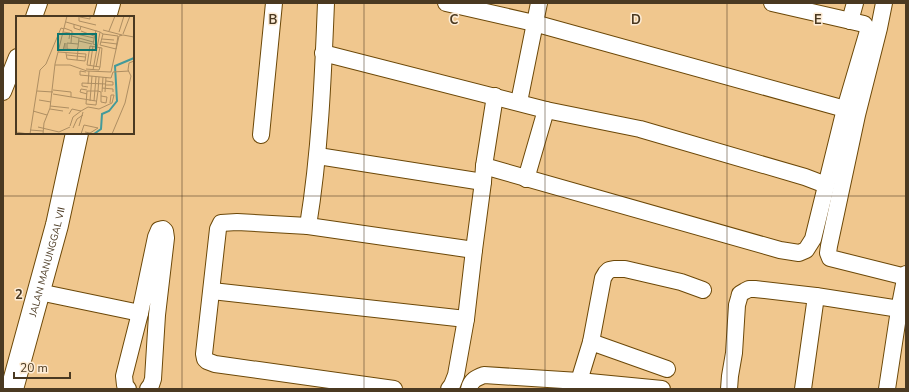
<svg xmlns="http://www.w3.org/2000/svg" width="909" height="392" font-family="'Nunito Sans',sans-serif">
  <rect width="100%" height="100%" fill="#f0c78e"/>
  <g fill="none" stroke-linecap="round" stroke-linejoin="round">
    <g stroke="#6c4808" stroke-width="18">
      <g id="street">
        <polyline points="446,3 534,23 845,109"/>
        <polyline points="884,3 879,28 857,115 829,246 828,253 830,258 906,277"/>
        <polyline points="34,17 39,3"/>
        <polyline points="850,21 855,3"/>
        <polyline points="323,53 546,110 640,129 805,177 826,185"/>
        <polyline points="3,92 17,57"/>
        <polyline points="519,102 539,3"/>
        <polyline points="261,135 274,3"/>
        <polyline points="318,156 483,182"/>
        <polyline points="484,166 780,250 799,253 806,250 813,239 845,109 868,31 866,27 864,24 772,3"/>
        <polyline points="526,179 546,110"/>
        <path d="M308 226C320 152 323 78 326 3"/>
        <polyline points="212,291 466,319"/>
        <polyline points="39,292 140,313"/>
        <polyline points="591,342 667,369"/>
        <polyline points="579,381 591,342 603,278 606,273 609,270 614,269 625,269 681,282 703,290"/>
        <polyline points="128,389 125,385 124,376 140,313 156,237 159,230 163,229 165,231 166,238 157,315 153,379 151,385 148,389"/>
        <polyline points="394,389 215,364 207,361 205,359 204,354 218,229 221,223 237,222 308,226 474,250"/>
        <polyline points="449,389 452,385 456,375 466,319 474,250 483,182 484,166 495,96"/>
        <path d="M469 389C471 380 476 378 484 375L579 381 662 389"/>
        <polyline points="729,389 730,376 734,353 737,305 739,298 740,294 745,291 749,289 755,289 816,296 906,310"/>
        <polyline points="803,389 816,296"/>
        <polyline points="887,389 899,310 906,274"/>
      </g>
    </g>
    <g stroke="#6c4808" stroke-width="24">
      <g id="secondary">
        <polyline points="105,17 109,3"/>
        <path id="s1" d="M12 389 57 225 77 133"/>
      </g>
    </g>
    <use href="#street" stroke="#fff" stroke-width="16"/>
    <use href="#secondary" stroke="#fff" stroke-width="22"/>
  </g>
  <path fill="none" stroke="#4a3921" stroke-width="1" stroke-opacity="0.55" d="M182 3V389M364 3V389M545 3V389M727 3V389M3 196H906"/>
  <g text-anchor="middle" stroke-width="3" stroke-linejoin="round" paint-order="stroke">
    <g font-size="10" fill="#4a3921" stroke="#fdecd6">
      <text dy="4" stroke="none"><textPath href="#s1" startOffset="132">JALAN MANUNGGAL VII</textPath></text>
    </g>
  </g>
  <g transform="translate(16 16)">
    <rect width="118" height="118" fill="#f0c78e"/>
    <path fill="none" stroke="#449a9a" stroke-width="2" d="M78 118 85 113 86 98 93 95 101 85 99 50 118 42"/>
    <path fill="none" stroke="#ae8e62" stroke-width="1" d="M63 0V5L80 9M64 1 74 3V0M50 6 84 16 77 54M58 8V12L64 14 65 10M48 12 56 15 55 27M80 14 77 28 80 29M87 14 106 19M65 15 78 20M93 15 99 0M47 16 54 17 53 23M84 16 87 18 84 29M103 16 108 0M56 17 78 22M107 18 114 0M56 20 77 26M86 23 98 24M63 25 76 28M85 26 101 28M49 27V34H47ZM62 28 51 27V33L61 34 62 31 63 22M84 29 100 33 102 20 87 18M74 30 86 32 84 51 71 49ZM42 36 70 38 69 45 51 43 50 37M51 39 69 41M61 44 62 34H70M39 49H54L71 55 95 56 103 20 107 19 118 21M74 50 77 30M80 51 84 31M70 53 83 54 84 51M70 56 64 55V59L95 62 97 56 113 55M83 61 82 75 80 89 70 88 71 75H82L85 76V86L90 87 91 81 85 80M72 68 73 55M90 69H97V66L90 65M72 71 66 70V67L90 68M86 72 97 73V76M37 74 55 76V81M71 74 65 73 64 76 71 78M21 75 37 76M86 76 87 61M89 76 90 61M37 78 80 85M23 84 35 86M74 85 76 60M78 85 80 61M34 90 53 92M34 93 47 95M17 95 31 99M53 98 56 93 65 95M54 110 57 101 65 95 72 91 83 93 96 87 98 79H95L94 87M63 110 67 96M22 111 43 116 54 111M57 112 61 103 67 99M14 114 27 115M0 116 12 118M14 118 24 54 30 48 45 12 48 13M27 118 28 107 34 92 39 48 51 0M65 118 68 109 82 112 74 117 69 116M96 118 109 87 115 60 112 54 113 47 118 45"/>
    <path fill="#0f766e" fill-opacity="0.15" stroke="#0f766e" stroke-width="2" d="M42 18H80V34H42Z"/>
    <rect width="118" height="118" fill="none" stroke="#4a3921" stroke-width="2"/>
  </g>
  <g font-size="13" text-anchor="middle" font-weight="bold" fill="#4a3921" stroke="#fdecd6" stroke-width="3" stroke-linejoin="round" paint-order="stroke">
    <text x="273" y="24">B</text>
    <text x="454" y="24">C</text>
    <text x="636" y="24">D</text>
    <text x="818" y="24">E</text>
    <text x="19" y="299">2</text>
  </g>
  <rect width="909" height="392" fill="none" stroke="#4a3921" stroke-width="8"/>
  <path d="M14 372v6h56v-6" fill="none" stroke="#4a3921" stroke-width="2"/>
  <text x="20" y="372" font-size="12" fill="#4a3921" stroke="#fdecd6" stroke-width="3" paint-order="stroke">20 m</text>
</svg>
